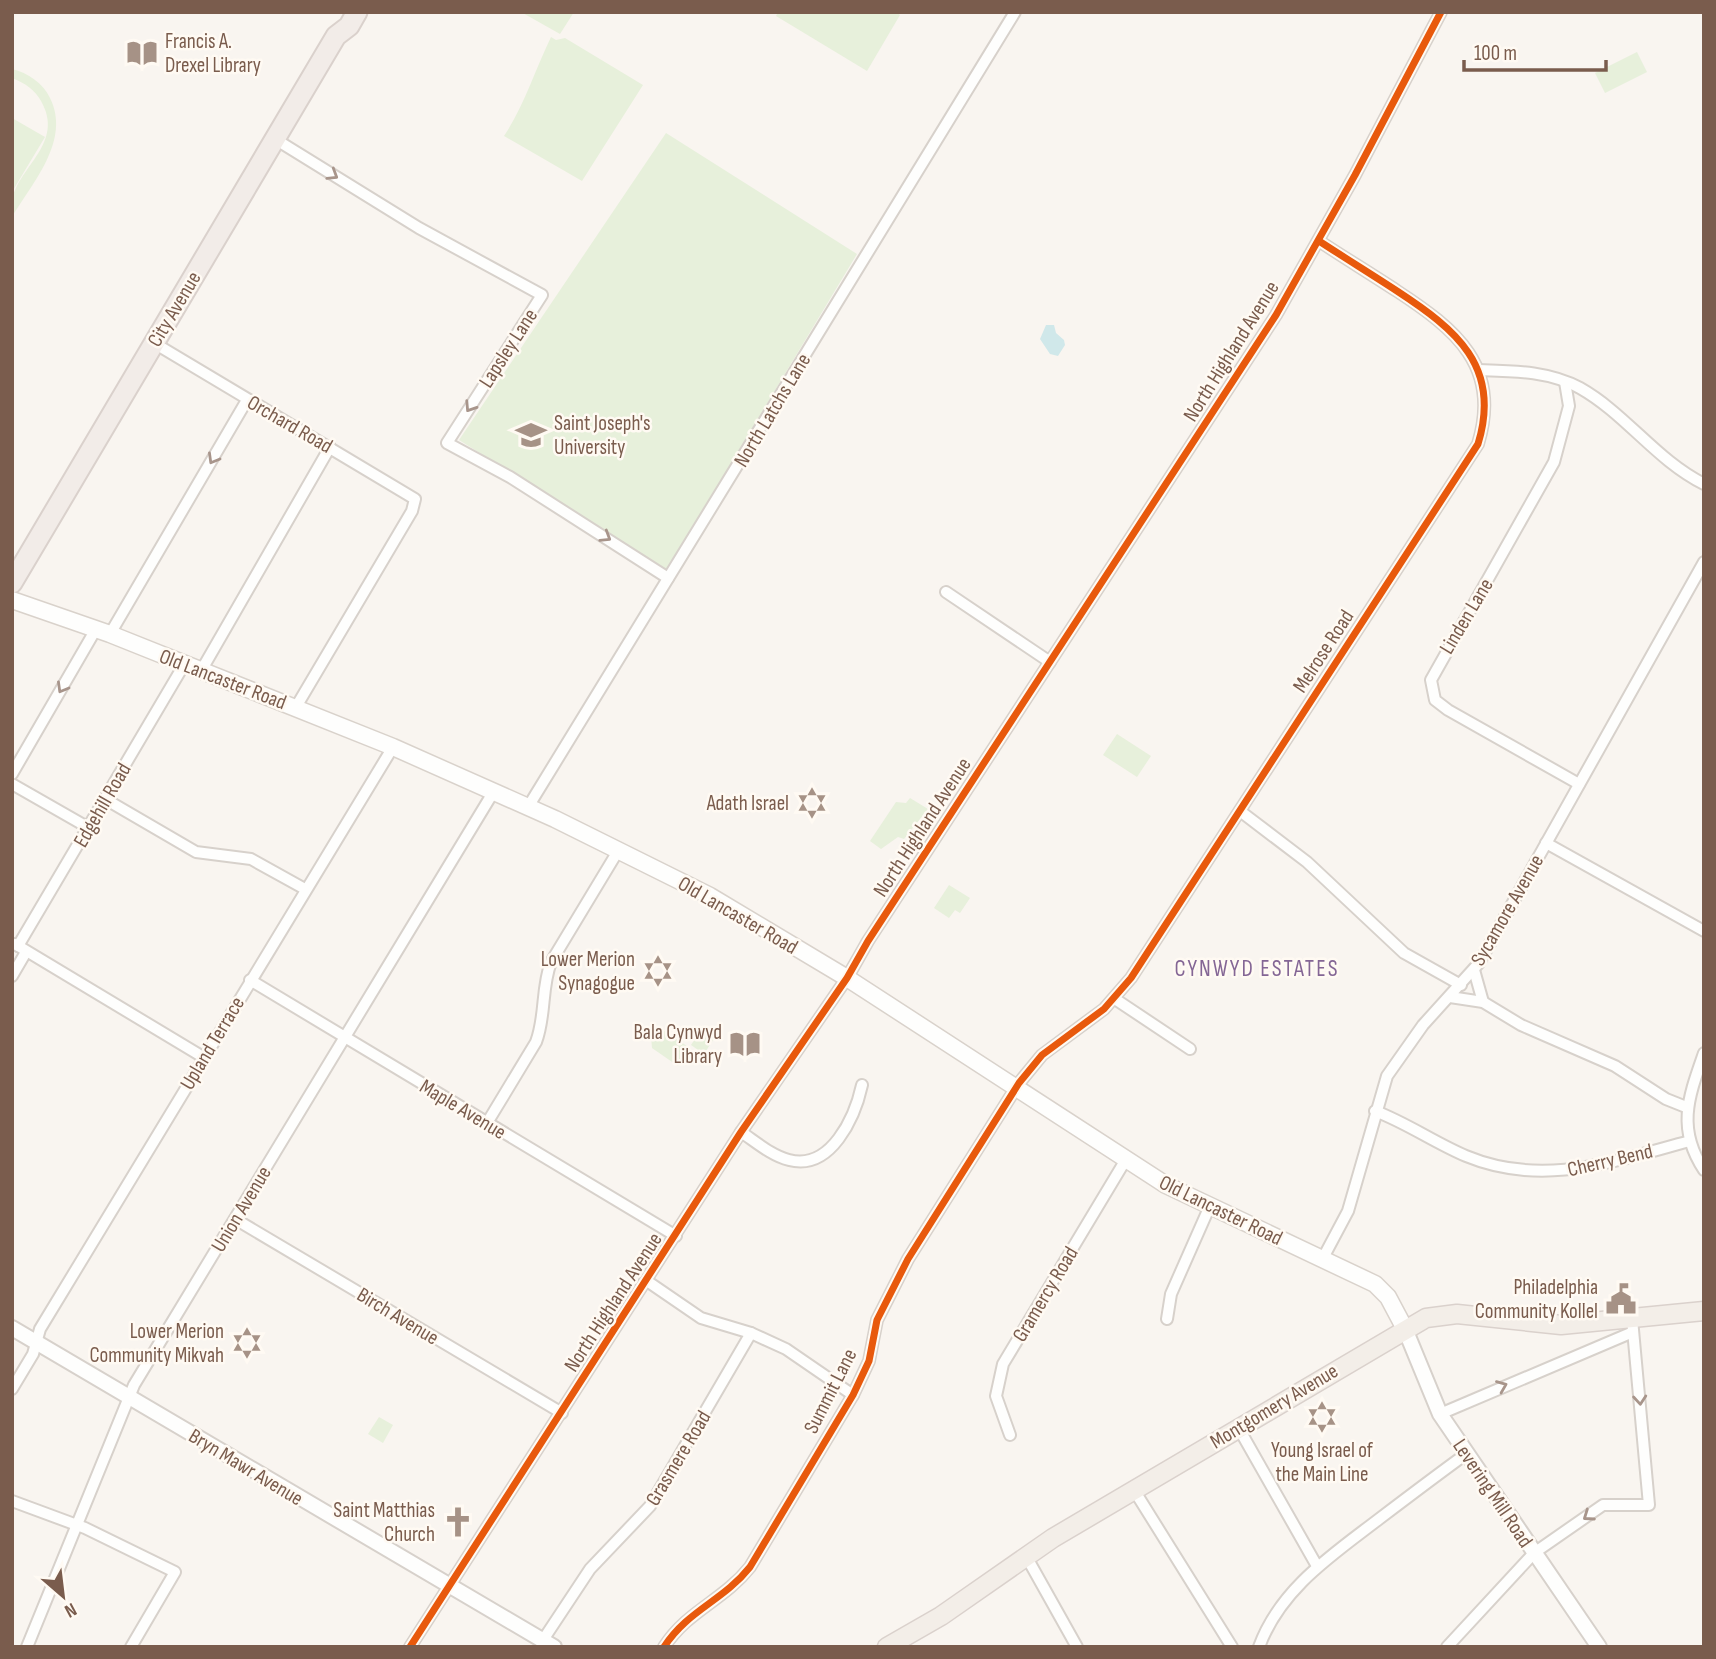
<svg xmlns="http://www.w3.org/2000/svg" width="1716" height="1659" font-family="'Sofia Sans Condensed',sans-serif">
  <rect width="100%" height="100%" fill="#f9f5f0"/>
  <g fill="#e7f0db">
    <polygon points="521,12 574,12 560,34"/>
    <polygon points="778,12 896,12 900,15 867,71 776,16"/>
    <path d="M551 37 556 40 565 38 643 85 582 181 504 136C524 106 535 70 551 37Z"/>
    <polygon points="1637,52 1647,72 1605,93 1595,73"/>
    <path d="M12 69C28 73 43 83 50 98 71 140 33 182 12 217 12 212 11 205 12 200 19 166 65 143 41 101 35 90 25 83 12 78Z"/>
    <polygon points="12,118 45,137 12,192"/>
    <polygon points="666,133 857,254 667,570 459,440"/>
    <polygon points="1117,734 1151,756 1137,777 1103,755"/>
    <polygon points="910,798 928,809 904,839 898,837 881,849 870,841 896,802 906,803"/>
    <polygon points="949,885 970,898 960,913 955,910 949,918 934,908"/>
    <polygon points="658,1027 690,1048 678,1066 652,1048 651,1036"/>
    <polygon points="702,1028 715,1037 704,1054 691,1045"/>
    <polygon points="379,1417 393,1425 383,1443 368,1434"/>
  </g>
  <polygon fill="#d0e8ea" points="1046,325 1054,325 1056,333 1064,340 1065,345 1058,356 1050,354 1040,339"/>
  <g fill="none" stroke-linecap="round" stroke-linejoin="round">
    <g stroke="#d7d1cb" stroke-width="14">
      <g id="minor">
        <polyline points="275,139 419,228 542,295 447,443 510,477 668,578"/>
        <polyline points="154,343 415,499 412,511 296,707"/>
        <path d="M1479 370C1513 371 1549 371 1580 388 1626 414 1656 460 1704 484"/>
        <polyline points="1565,382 1569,406 1554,462 1431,680 1435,700 1448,710 1579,784"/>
        <polyline points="946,592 1050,662"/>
        <polyline points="110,634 247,400"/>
        <polyline points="201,671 330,447"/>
        <polyline points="12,774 96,629"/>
        <polyline points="12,784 89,828"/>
        <polyline points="105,799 196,852 251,859 305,889"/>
        <polyline points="528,807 1015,12"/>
        <polyline points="1240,811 1307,862 1404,953 1461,985"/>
        <polyline points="1546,843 1704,931"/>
        <polyline points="15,944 203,1057"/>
        <polyline points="18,946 185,663"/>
        <polyline points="1474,970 1483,1002"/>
        <polyline points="12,976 26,952"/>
        <polyline points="250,980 676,1236"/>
        <polyline points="1450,997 1483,1002 1521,1025 1615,1066 1666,1099 1686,1107"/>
        <polyline points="1115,999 1190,1049"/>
        <path d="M1704 1053C1689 1096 1676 1128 1704 1170"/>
        <path d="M1375 1111C1407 1123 1435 1143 1466 1156 1543 1188 1614 1161 1690 1141"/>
        <path d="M487 1123 536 1042C546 1016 541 988 551 962L618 851"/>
        <path d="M741 1132C756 1142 772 1156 789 1160 831 1171 855 1117 862 1085"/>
        <polyline points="235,1219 562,1413"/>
        <polyline points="1323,1258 1348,1211 1387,1076 1423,1025 1479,963 1704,562"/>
        <polyline points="647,1281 701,1318 751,1333 786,1349 853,1395"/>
        <polyline points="1167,1319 1171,1294 1209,1208"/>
        <polyline points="12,1389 33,1354 40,1329 393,747"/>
        <polyline points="1440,1414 1633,1332"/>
        <polyline points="1238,1427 1317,1566"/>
        <polyline points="1010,1435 996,1396 1003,1364 1125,1161"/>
        <polyline points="1134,1490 1232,1647"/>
        <polyline points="12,1501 85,1528 175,1572 131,1647"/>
        <polyline points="1026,1556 1077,1647"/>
        <polyline points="543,1640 590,1569 650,1506 751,1333"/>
        <polyline points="27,1647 134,1385 494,791"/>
        <polyline points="410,1647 741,1132 847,978 868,941 1276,315 1355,175 1441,12"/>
        <path d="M664 1647C688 1610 723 1601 750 1567L853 1395 869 1361 877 1320 908 1259 1019 1083 1042 1055 1104 1009 1131 978 1478 444C1502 366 1455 329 1397 291 1371 274 1345 258 1319 241"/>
        <path d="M1259 1647C1280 1589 1332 1555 1379 1519 1408 1497 1437 1475 1466 1454"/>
        <polyline points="1447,1647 1534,1553 1603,1505 1649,1505 1632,1319"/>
      </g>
    </g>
    <g stroke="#d7d1cb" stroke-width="18">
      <g id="tertiary">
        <polyline points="12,1328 554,1647"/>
        <polyline points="1405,1329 1440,1414 1599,1647"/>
      </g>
    </g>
    <g stroke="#d9d2cb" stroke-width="19">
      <polyline id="secondary" points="12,600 110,634 393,747 555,819 710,896 847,978 1166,1185 1375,1284 1388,1297 1405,1329"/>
    </g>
    <g stroke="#dad1cc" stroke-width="21">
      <polyline id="primary" points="887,1647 941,1616 1053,1538 1426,1318 1457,1314 1561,1325 1704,1311"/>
    </g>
    <g stroke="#dad1cc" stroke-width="23">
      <polyline id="trunk" points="12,583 336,36 349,26 357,12"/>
    </g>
    <use href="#minor" stroke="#fefefd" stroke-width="10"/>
    <use href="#tertiary" stroke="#fefefd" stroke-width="14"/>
    <use href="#secondary" stroke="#fefefd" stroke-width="16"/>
    <use href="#primary" stroke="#f3eee8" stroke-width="18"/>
    <use href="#trunk" stroke="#f2ece8" stroke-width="19"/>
    <g stroke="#fffaf3" stroke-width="11">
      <g id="cycleway">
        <polyline points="410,1647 741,1132 847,978 868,941 1276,315 1355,175 1441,12"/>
        <path d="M664 1647C688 1610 723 1601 750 1567L853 1395 869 1361 877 1320 908 1259 1019 1083 1042 1055 1104 1009 1131 978 1478 444C1502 366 1455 329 1397 291 1371 274 1345 258 1319 241"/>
      </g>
    </g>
    <use href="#cycleway" stroke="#e8590c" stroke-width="7"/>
  </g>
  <defs><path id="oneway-chevron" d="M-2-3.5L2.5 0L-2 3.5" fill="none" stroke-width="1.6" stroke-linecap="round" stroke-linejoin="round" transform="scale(1.75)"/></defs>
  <g stroke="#a8958b">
    <use href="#oneway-chevron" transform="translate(333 175) rotate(32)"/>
    <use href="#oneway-chevron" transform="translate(470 407) rotate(123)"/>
    <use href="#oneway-chevron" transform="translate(213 459) rotate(120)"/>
    <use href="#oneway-chevron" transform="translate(606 537) rotate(32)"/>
    <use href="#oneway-chevron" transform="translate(62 688) rotate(120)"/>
    <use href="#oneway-chevron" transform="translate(1502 1386) rotate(-22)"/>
    <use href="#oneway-chevron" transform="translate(1640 1400) rotate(85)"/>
    <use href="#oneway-chevron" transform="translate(1588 1516) rotate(145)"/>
  </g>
  <defs>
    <g id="library-bare" transform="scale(2.415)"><path d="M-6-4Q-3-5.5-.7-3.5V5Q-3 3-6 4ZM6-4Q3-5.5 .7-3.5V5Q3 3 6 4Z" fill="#a69286" stroke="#fffaf3" stroke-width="2.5" paint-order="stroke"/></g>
    <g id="university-bare" transform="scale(2.415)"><path d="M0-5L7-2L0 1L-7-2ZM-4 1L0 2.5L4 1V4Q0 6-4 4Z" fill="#a69286" stroke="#fffaf3" stroke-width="2.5" paint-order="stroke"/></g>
    <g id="synagogue-bare" transform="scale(2.415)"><path d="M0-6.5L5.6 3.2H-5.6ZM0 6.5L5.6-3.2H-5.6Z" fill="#a69286" stroke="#fffaf3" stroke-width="2.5" paint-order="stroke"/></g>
    <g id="civic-bare" transform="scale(2.415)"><path d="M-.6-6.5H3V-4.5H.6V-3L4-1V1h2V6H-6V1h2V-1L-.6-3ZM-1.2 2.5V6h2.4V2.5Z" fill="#a69286" stroke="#fffaf3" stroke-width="2.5" paint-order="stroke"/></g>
    <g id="church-bare" transform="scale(2.415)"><path d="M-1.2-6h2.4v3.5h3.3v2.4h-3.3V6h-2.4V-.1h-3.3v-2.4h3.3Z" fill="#a69286" stroke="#fffaf3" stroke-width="2.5" paint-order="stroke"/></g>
  </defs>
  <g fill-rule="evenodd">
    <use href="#library-bare" x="142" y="53"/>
    <use href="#university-bare" x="531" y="435"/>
    <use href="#synagogue-bare" x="812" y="803"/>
    <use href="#synagogue-bare" x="658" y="971"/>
    <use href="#library-bare" x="745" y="1044"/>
    <use href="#civic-bare" x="1621" y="1299"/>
    <use href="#synagogue-bare" x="247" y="1343"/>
    <use href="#synagogue-bare" x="1322" y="1417"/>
    <use href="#church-bare" x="458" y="1522"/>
  </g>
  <g text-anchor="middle" stroke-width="5" stroke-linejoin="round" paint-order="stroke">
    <g font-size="21" fill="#7a5c4d" stroke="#fffaf3" text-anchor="end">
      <text x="165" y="48" text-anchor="start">Francis A.<tspan x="165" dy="24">Drexel Library</tspan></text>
      <text x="554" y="430" text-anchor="start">Saint Joseph's<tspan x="554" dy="24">University</tspan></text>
      <text x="789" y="810">Adath Israel</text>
      <text x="635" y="966">Lower Merion<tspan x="635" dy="24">Synagogue</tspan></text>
      <text x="722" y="1039">Bala Cynwyd<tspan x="722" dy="24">Library</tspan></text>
      <text x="1598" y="1294">Philadelphia<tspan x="1598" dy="24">Community Kollel</tspan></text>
      <text x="224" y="1338">Lower Merion<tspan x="224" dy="24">Community Mikvah</tspan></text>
      <text x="1322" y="1457" text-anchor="middle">Young Israel of<tspan x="1322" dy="24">the Main Line</tspan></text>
      <text x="435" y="1517">Saint Matthias<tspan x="435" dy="24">Church</tspan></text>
    </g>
    <g font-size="21" fill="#7a5c4d" stroke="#fffaf3">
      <text transform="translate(174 309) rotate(-59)" y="7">City Avenue</text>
      <text transform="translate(508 348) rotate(-57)" y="7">Lapsley Lane</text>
      <text transform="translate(1231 351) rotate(-58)" y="7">North Highland Avenue</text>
      <text transform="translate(772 410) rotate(-59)" y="7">North Latchs Lane</text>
      <text transform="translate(290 424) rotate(30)" y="7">Orchard Road</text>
      <text transform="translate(1466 616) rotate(-59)" y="7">Linden Lane</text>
      <text transform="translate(1323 651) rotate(-57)" y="7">Melrose Road</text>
      <text transform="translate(223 679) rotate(21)" y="7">Old Lancaster Road</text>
      <text transform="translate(102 805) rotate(-60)" y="7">Edgehill Road</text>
      <text transform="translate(922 827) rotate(-57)" y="7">North Highland Avenue</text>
      <text transform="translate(1507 910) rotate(-60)" y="7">Sycamore Avenue</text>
      <text transform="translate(738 915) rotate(30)" y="7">Old Lancaster Road</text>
      <text transform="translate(212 1043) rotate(-59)" y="7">Upland Terrace</text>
      <text transform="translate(463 1109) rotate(31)" y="7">Maple Avenue</text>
      <text transform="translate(1610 1160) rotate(-13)" y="7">Cherry Bend</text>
      <text transform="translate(241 1209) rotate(-59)" y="7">Union Avenue</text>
      <text transform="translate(1221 1210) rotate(26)" y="7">Old Lancaster Road</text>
      <text transform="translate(1045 1294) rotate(-59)" y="7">Gramercy Road</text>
      <text transform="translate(613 1302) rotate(-57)" y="7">North Highland Avenue</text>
      <text transform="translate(398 1316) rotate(31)" y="7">Birch Avenue</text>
      <text transform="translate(830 1391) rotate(-63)" y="7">Summit Lane</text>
      <text transform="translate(1274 1406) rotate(-31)" y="7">Montgomery Avenue</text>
      <text transform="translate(678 1458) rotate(-59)" y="7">Grasmere Road</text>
      <text transform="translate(246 1467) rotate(31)" y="7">Bryn Mawr Avenue</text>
      <text transform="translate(1493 1493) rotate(56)" y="7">Levering Mill Road</text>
    </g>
    <g font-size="23" letter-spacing="2" fill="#846695" stroke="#fffaf3">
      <text x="1257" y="976">CYNWYD ESTATES</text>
    </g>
  </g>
  <rect width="1716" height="1659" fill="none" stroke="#7a5c4d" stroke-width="28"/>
  <g transform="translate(63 1596) rotate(152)" stroke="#fffaf3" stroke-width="5" paint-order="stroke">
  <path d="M0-5L12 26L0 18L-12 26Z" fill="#7a5c4d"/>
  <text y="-10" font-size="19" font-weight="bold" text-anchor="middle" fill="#7a5c4d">N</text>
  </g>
  <path d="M1464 60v10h142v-10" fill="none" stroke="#7a5c4d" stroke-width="3.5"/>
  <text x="1474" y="60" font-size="21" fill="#7a5c4d" stroke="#fffaf3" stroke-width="5" paint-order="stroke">100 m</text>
</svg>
